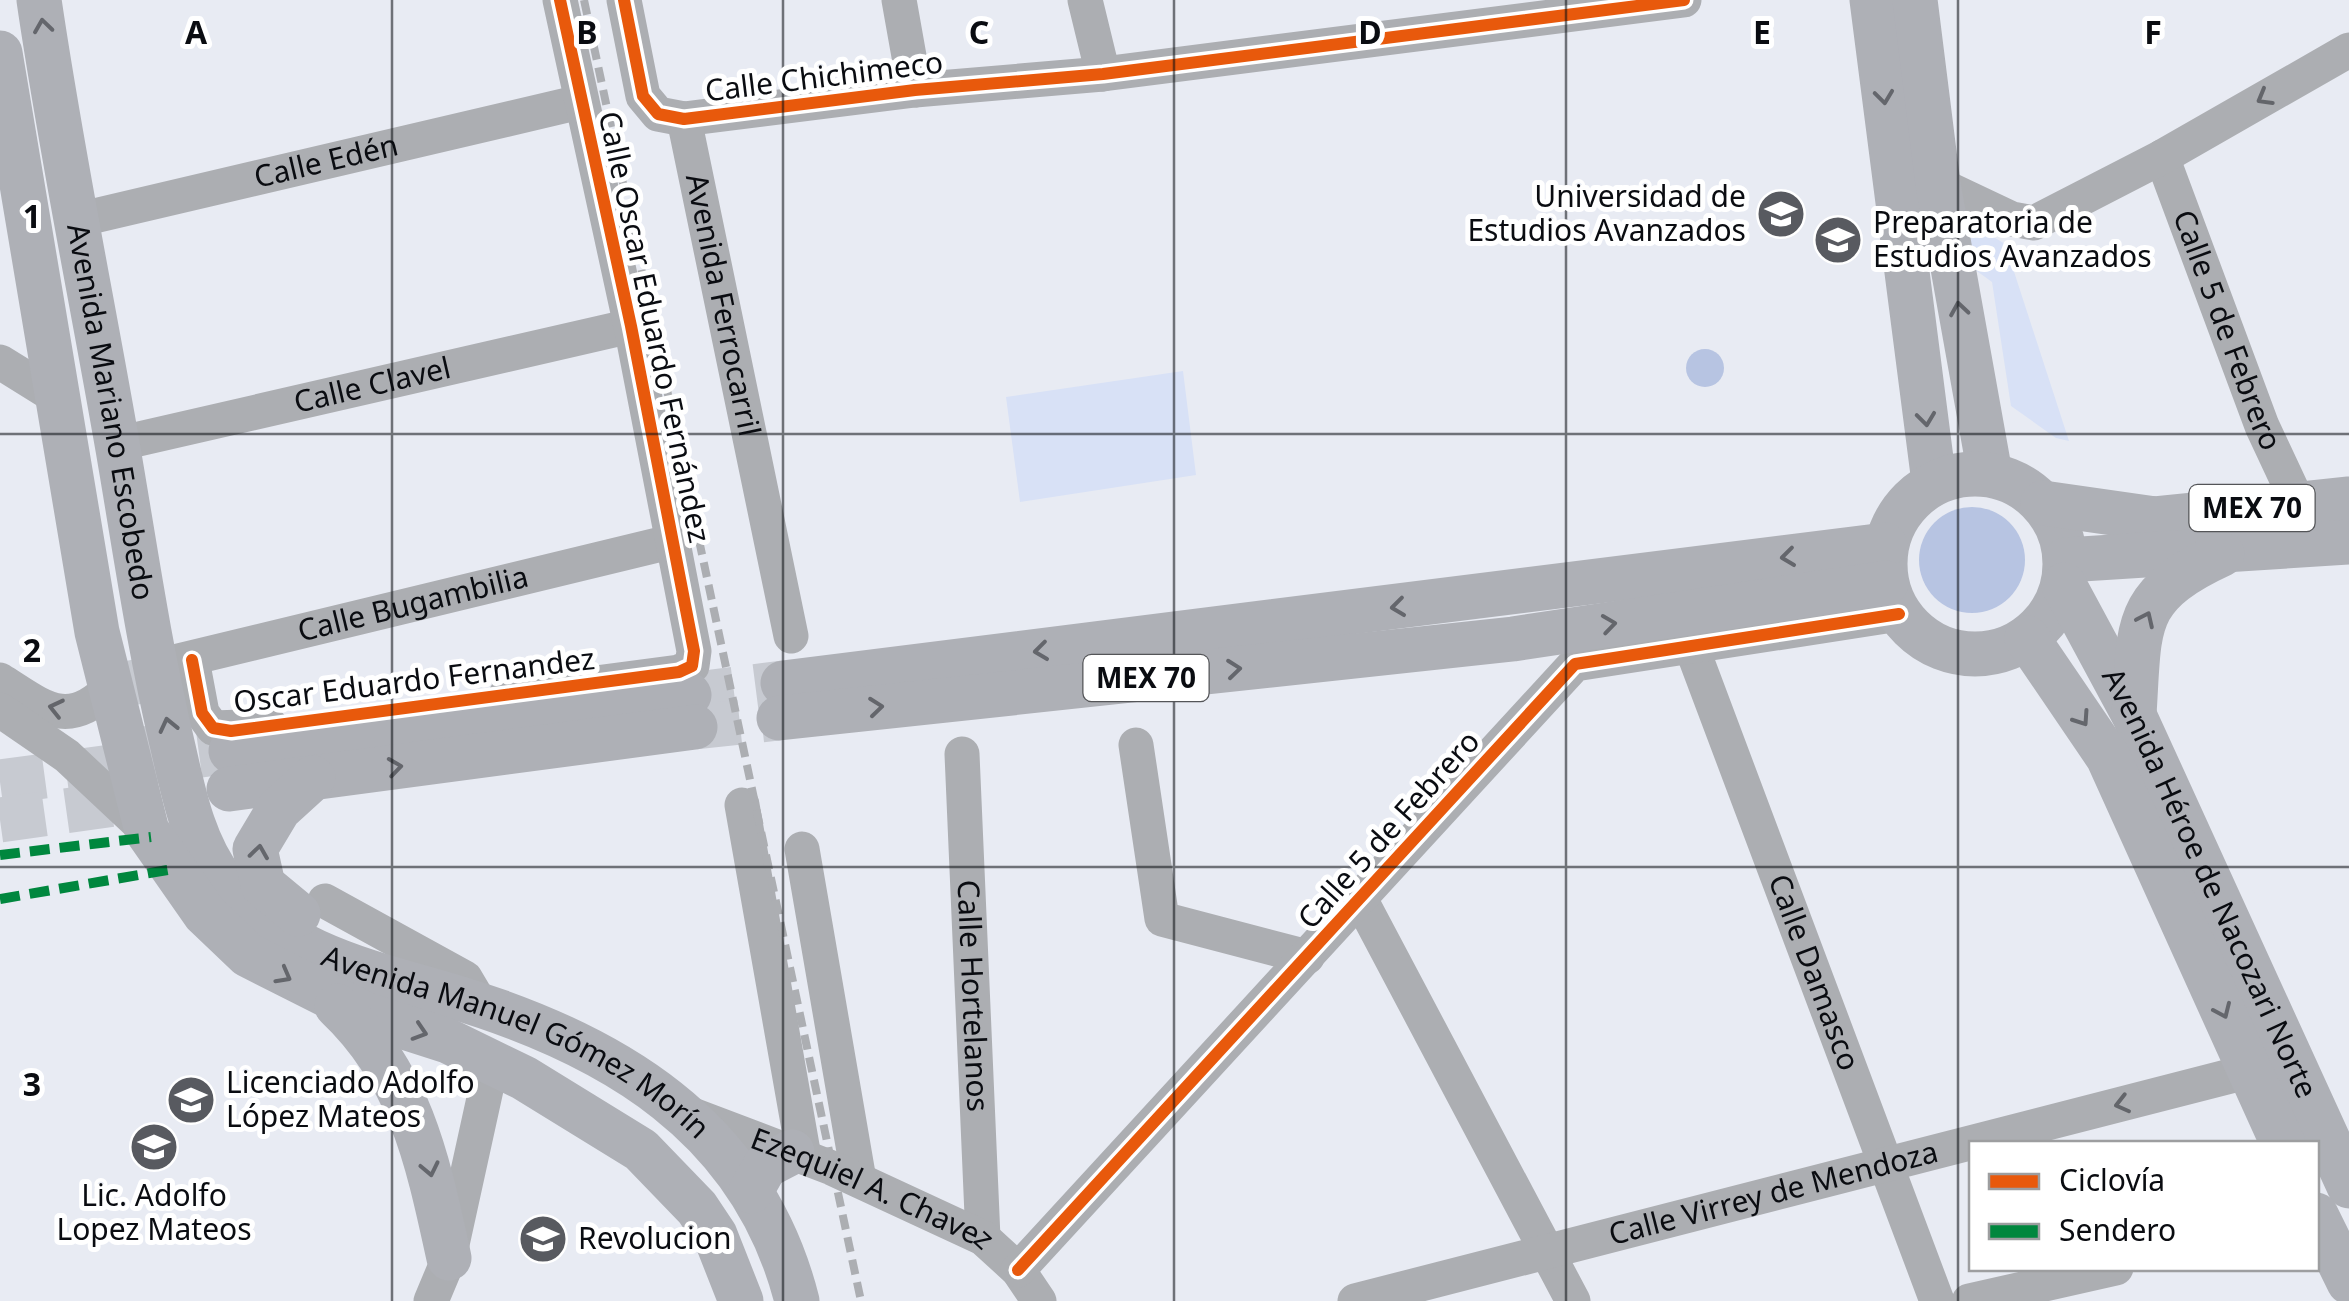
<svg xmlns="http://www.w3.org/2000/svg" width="2349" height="1301" font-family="'Noto Sans',sans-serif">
  <rect width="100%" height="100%" fill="#e8ebf3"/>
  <g fill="#d8e1f6">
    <polygon points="1968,221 2005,244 2069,441 2056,438 2011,406 1992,282 1974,269"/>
    <polygon points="1183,371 1196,475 1020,502 1006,397"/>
  </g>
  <g fill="#b7c4e2">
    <circle cx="1705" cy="368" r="19"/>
    <circle cx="1972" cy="560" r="53"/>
  </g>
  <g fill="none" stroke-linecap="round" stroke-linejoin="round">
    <g stroke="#c7cad1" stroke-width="45" stroke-dasharray="45 22" stroke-linecap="butt">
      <path d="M131 660C139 703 141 752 194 753"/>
      <polyline points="689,695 783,683"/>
      <polyline points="695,727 779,718"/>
      <polyline points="0,782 231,751"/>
      <polyline points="0,820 157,798"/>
    </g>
    <g stroke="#acaeb2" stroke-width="35">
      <polyline points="624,0 643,96 658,114 684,119 915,90 1103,74 1684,0"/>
      <polyline points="899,0 915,90"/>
      <polyline points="1085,0 1103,74"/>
      <path id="s1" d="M684 119 791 636"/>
      <path id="s2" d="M2162 157 2262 426 2298 503"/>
      <polyline points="1938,184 2012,219 2034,223 2162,157 2349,50"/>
      <path id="s3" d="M73 221 580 102"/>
      <polyline points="0,362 55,396"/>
      <path id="s4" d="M117 444 631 326"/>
      <path id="s5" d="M1690 643 1937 1301"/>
      <polyline points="192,660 202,713 213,728 271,726"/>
      <path id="s6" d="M170 663 674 541"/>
      <path d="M0 680C43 707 67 731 110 688"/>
      <polyline points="506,695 679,672 692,666 694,651 631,326 560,0"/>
      <polyline points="0,710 67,756 147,831"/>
      <polyline points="1136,745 1162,919 1307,957"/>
      <path id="s7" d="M962 754 983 1238"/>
      <polyline points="742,805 804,1157"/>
      <polyline points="802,849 859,1180"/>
      <polyline points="1359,897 1573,1301"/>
      <polyline points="325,901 465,978 481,1005"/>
      <path id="s8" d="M685 1112 832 1168 983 1238 1018 1270 1039 1301"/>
      <polyline points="1018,1270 1575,664 1899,614"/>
      <polyline points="431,1301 449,1258 492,1062"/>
      <path id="s9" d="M1355 1301 2250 1071"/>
      <polyline points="1969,1301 2116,1268"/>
    </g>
    <g stroke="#aeb0b6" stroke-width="45">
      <path id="s10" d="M39 0C61 151 92 299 118 449 135 548 149 646 172 743 183 790 192 842 223 882 281 953 365 971 448 995 611 1043 753 1126 797 1301"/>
      <polyline points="1872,0 1934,482"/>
      <polyline points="1915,0 1938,184 1990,474"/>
      <polyline points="0,53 97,632 147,831 205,914 248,955 367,1015 448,1041 524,1078 641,1150 697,1208 715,1235 741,1301"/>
      <circle cx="1975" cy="564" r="90"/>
      <polyline points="2043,503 2155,519 2349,499"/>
      <polyline points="2066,560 2349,542"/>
      <path id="s11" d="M2064 585 2134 715 2349 1186"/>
      <polyline points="2027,638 2108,757 2283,1144"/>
      <polyline points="783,683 1885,545"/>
      <path d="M2134 714C2140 625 2131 596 2222 554"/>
      <polyline points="779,718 1513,639 1886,583"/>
      <polyline points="231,751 689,695"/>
      <polyline points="229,789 695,727"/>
      <polyline points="298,914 263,885 255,849 279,809 313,778"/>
      <path d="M337 1006C411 1076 428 1162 449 1258"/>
      <polyline points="751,1191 765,1166 792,1152"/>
      <polyline points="2316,1215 2349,1282"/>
    </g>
    <polyline stroke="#acaeb2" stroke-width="8" stroke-dasharray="15 8" stroke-linecap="butt" points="584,0 861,1301"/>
    <g stroke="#00873e" stroke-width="10" stroke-dasharray="20 10" stroke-linecap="butt">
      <polyline points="0,855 151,837"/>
      <polyline points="0,899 173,869"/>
    </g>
    <g stroke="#fff" stroke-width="19">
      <g id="cycleway">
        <polyline points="624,0 643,96 658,114 684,119 915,90 1103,74 1684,0"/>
        <polyline points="192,660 202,713 213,728 231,731 679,672 692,666 694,651 631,326 560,0"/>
        <polyline points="1018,1270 1575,664 1899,614"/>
      </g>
    </g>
    <use href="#cycleway" stroke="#e8590c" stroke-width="12"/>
  </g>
  <defs><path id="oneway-chevron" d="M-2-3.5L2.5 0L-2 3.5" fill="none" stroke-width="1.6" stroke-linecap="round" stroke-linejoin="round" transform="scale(2.5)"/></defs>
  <g stroke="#64666c">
    <use href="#oneway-chevron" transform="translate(43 26) rotate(-98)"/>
    <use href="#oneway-chevron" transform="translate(1884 97) rotate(83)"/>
    <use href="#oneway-chevron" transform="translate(1959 309) rotate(-99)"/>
    <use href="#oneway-chevron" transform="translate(1926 419) rotate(83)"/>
    <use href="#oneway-chevron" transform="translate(1788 557) rotate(173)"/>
    <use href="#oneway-chevron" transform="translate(1398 607) rotate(173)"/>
    <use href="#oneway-chevron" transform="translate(2146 619) rotate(-65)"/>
    <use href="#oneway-chevron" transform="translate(1609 624) rotate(-8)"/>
    <use href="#oneway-chevron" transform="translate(1041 651) rotate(173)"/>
    <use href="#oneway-chevron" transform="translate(1234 669) rotate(-6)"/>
    <use href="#oneway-chevron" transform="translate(876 707) rotate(-6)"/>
    <use href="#oneway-chevron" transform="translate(2082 719) rotate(56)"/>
    <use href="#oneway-chevron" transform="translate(168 725) rotate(-103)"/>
    <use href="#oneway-chevron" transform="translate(395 767) rotate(-8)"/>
    <use href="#oneway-chevron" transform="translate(259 852) rotate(-82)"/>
    <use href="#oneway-chevron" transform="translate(284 976) rotate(29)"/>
    <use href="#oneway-chevron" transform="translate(2223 1011) rotate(66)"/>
    <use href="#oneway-chevron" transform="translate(420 1032) rotate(18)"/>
    <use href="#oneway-chevron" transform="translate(430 1169) rotate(78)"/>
  </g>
  <g stroke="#63656a">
    <use href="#oneway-chevron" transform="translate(2264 98) rotate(150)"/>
    <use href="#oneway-chevron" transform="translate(56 708) rotate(-167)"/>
    <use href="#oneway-chevron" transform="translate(2122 1104) rotate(166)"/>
  </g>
  <path fill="none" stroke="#0a0c11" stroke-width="2.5" stroke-opacity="0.55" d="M392 0V1301M783 0V1301M1174 0V1301M1566 0V1301M1958 0V1301M0 434H2349M0 867H2349"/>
  <defs>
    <g id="university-disc" transform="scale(2.5)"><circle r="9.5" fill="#585a60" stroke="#fff"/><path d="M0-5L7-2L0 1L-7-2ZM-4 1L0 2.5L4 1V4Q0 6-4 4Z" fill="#fff"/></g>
    <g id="school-disc" transform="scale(2.5)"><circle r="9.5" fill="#585a60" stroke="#fff"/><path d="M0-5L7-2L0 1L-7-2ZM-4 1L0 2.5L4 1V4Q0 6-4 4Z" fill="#fff"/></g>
  </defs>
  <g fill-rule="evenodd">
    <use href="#university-disc" x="1781" y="214"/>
    <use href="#university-disc" x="1838" y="240"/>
    <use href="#school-disc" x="191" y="1100"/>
    <use href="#school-disc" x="154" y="1147"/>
    <use href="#school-disc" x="543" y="1239"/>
  </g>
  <g text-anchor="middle" stroke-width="10" stroke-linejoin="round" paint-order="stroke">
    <g fill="#fff" stroke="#545558" stroke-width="2.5">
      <rect x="2189.5" y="485" width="125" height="46" rx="8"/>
      <rect x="1083.5" y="655" width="125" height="46" rx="8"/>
    </g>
    <g font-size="28" font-weight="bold" fill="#0a0c11">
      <text x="2252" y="518">MEX 70</text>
      <text x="1146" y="688">MEX 70</text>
    </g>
    <g font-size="30" fill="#0a0c11" stroke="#fff">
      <text transform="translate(824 77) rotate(-7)" y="10">Calle Chichimeco</text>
      <text dy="10" stroke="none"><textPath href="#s3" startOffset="260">Calle Edén</textPath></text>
      <text dy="10" stroke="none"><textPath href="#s1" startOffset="190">Avenida Ferrocarril</textPath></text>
      <text transform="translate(654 327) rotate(78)" y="10">Calle Oscar Eduardo Fernández</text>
      <text dy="10" stroke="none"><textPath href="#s2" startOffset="185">Calle 5 de Febrero</textPath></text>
      <text dy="10" stroke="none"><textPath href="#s4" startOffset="262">Calle Clavel</textPath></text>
      <text dy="10" stroke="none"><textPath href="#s10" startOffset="418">Avenida Mariano Escobedo</textPath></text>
      <text dy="10" stroke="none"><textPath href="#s6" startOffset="250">Calle Bugambilia</textPath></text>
      <text transform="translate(414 681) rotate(-7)" y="10">Oscar Eduardo Fernandez</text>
      <text transform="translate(1389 830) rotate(-48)" y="10">Calle 5 de Febrero</text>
      <text dy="10" stroke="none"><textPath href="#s11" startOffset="332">Avenida Héroe de Nacozari Norte</textPath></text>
      <text dy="10" stroke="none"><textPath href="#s5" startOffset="352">Calle Damasco</textPath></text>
      <text dy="10" stroke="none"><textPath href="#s7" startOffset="242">Calle Hortelanos</textPath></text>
      <text dy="10" stroke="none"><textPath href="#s10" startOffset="1242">Avenida Manuel Gómez Morín</textPath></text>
      <text dy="10" stroke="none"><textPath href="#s8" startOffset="202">Ezequiel A. Chavez</textPath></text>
      <text dy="10" stroke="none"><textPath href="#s9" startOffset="432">Calle Virrey de Mendoza</textPath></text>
    </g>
    <g font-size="30" fill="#0a0c11" stroke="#fff" text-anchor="start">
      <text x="1746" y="207" text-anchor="end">Universidad de<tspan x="1746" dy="34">Estudios Avanzados</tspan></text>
      <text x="1873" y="233">Preparatoria de<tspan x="1873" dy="34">Estudios Avanzados</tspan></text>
      <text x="226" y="1093">Licenciado Adolfo<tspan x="226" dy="34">López Mateos</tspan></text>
      <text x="154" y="1206" text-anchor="middle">Lic. Adolfo<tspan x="154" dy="34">Lopez Mateos</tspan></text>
      <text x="578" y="1249">Revolucion</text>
    </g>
  </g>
  <g font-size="32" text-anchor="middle" font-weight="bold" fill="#0a0c11" stroke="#fff" stroke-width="10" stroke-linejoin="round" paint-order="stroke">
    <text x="196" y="44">A</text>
    <text x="587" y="44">B</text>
    <text x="979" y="44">C</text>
    <text x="1370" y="44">D</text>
    <text x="1762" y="44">E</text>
    <text x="2153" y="44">F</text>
    <text x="32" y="228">1</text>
    <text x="32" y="662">2</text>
    <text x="32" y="1096">3</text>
  </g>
  <rect x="1969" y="1141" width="350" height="130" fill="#ffffff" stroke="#9d9ea0" stroke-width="2.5"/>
  <rect x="1989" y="1174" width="50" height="15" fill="#e8590c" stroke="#9d9ea0" stroke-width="2.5"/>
  <text x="2059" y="1191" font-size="30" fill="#0a0c11">Ciclovía</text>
  <rect x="1989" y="1224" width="50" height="15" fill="#00873e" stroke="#9d9ea0" stroke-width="2.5"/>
  <text x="2059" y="1241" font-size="30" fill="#0a0c11">Sendero</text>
</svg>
